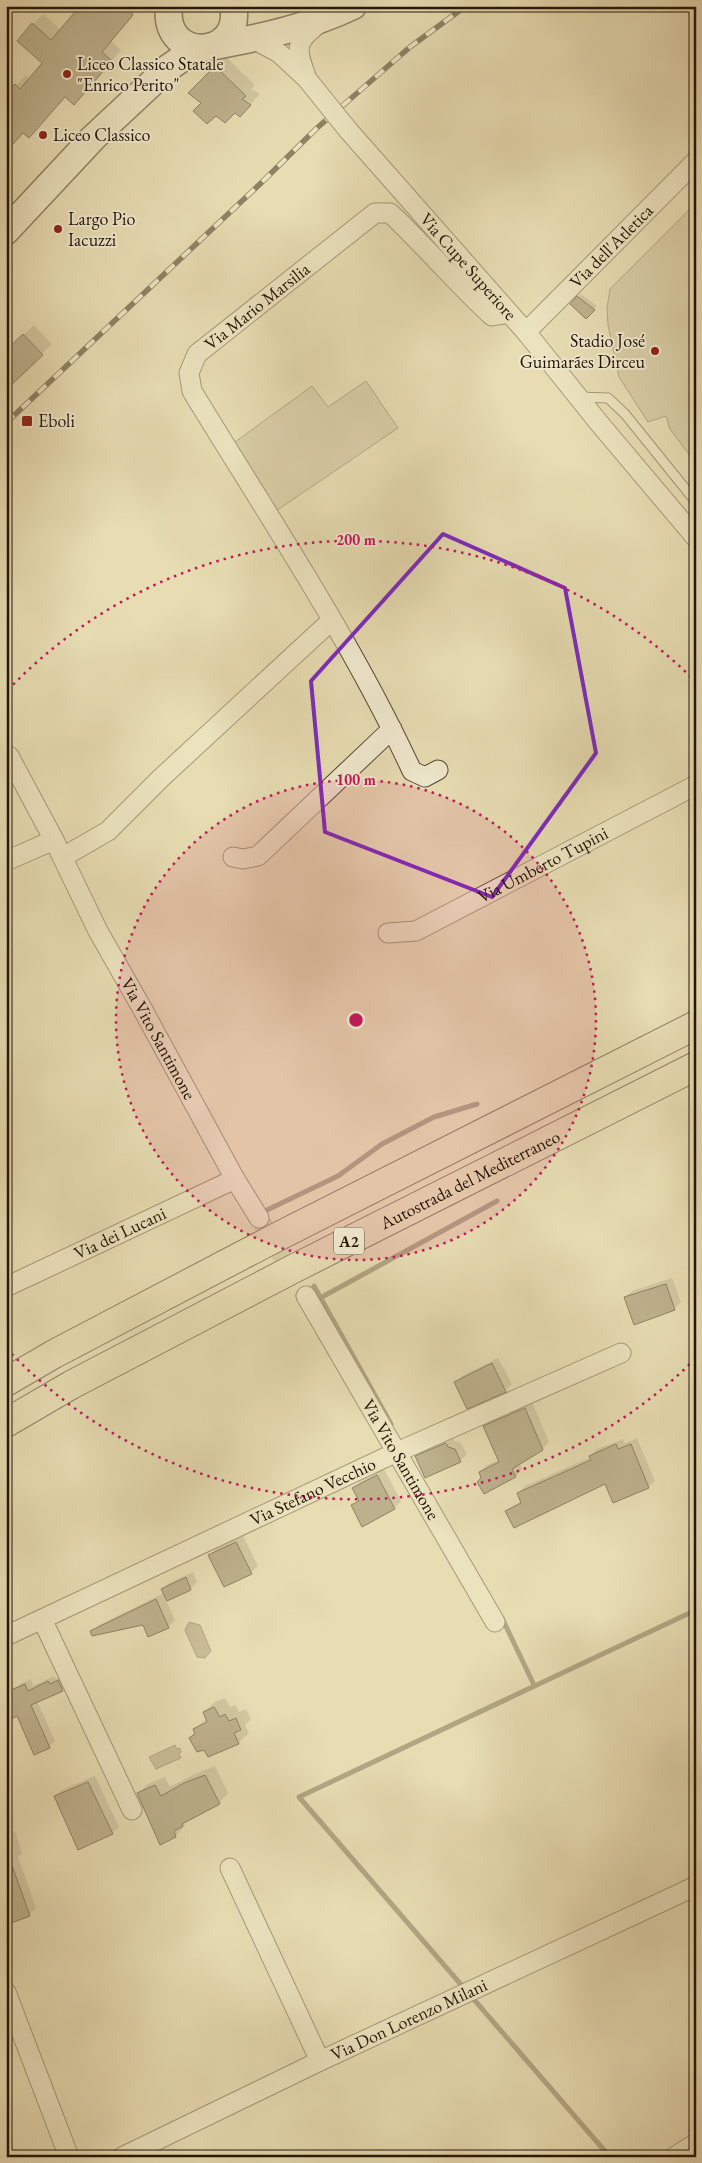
<svg xmlns="http://www.w3.org/2000/svg" width="702" height="2163" font-family="'EB Garamond',serif">
  <rect width="100%" height="100%" fill="#e7dcb2"/>
  <filter id="stains"><feTurbulence type="fractalNoise" baseFrequency=".004" numOctaves="4"/><feColorMatrix values="0 0 0 0 .2 0 0 0 0 .09 0 0 0 0 .02 0 0 0 .5 -.17"/></filter>
  <radialGradient id="worn" r=".72"><stop offset=".6" stop-color="#630" stop-opacity="0"/><stop offset="1" stop-color="#630" stop-opacity=".3"/></radialGradient>
  <g fill="#c6ba95" stroke="#74684e">
    <polygon points="696,203 696,464 670,429 666,416 648,422 619,377 608,325 607,308 610,289"/>
    <polygon points="366,381 398,428 276,511 235,442 312,386 328,407"/>
  </g>
  <g fill="#a49878" stroke="#70644a">
    <polygon points="189,1622 200,1625 211,1651 205,1658 197,1657 185,1630"/>
    <polygon points="175,1745 177,1749 180,1748 181,1752 179,1754 181,1758 156,1769 149,1757"/>
  </g>
  <g fill="#0003">
    <polygon points="73,6 140,6 111,41 121,50 84,93 66,96 24,132 6,152 6,96 26,75 30,79 44,63 33,24 43,14 61,30 78,10"/>
    <polygon points="226,57 255,85 251,89 260,94 250,105 235,112 203,103 190,93"/>
    <polygon points="581,294 597,306 586,317 572,304"/>
    <polygon points="34,325 52,344 6,388 6,351"/>
    <polygon points="696,1239 696,1250 694,1241"/>
    <polygon points="672,1278 681,1302 674,1309 625,1297 632,1291"/>
    <polygon points="498,1358 512,1384 505,1391 456,1382 462,1376"/>
    <polygon points="532,1402 549,1442 542,1449 519,1463 522,1469 516,1476 484,1493 480,1472 487,1465 499,1460 484,1427 491,1420"/>
    <polygon points="453,1437 455,1441 461,1443 467,1454 460,1461 416,1457 423,1450"/>
    <polygon points="637,1438 655,1481 648,1487 606,1483 507,1511 521,1501 518,1493 525,1486 591,1457 590,1456 597,1449 623,1439 625,1443"/>
    <polygon points="384,1469 401,1501 395,1508 363,1525 353,1506 360,1499 353,1488 360,1482"/>
    <polygon points="243,1536 258,1566 251,1572 209,1556 216,1549"/>
    <polygon points="193,1572 197,1582 190,1589 166,1600 175,1620 168,1627 144,1623 92,1632 99,1625 164,1593 162,1589 169,1583"/>
    <polygon points="64,1675 68,1684 63,1690 37,1701 55,1741 49,1747 14,1690 20,1684 31,1679 33,1686 54,1676 56,1679"/>
    <polygon points="225,1698 230,1707 236,1705 239,1712 246,1709 251,1719 245,1725 249,1733 238,1743 205,1748 190,1738 196,1732 195,1729 207,1718 204,1712 215,1702"/>
    <polygon points="215,1766 228,1793 219,1803 187,1820 184,1823 185,1826 175,1836 138,1793 148,1784 165,1777 170,1787 195,1774"/>
    <polygon points="95,1776 119,1827 113,1833 78,1848 55,1797 62,1790"/>
    <polygon points="15,1831 22,1853 18,1857 36,1908 29,1915 6,1924 6,1834"/>
  </g>
  <g fill="none" stroke-linecap="round" stroke-linejoin="round">
    <g stroke="#70644a" stroke-width="5">
      <polyline points="265,1211 338,1176 382,1144 434,1117 477,1104"/>
      <polyline points="314,1286 391,1424"/>
      <polyline points="322,1297 497,1201"/>
      <polyline points="502,1618 534,1685"/>
      <polyline points="610,2157 299,1797 696,1610"/>
    </g>
  </g>
  <g fill="#897c5f" stroke="#231506">
    <polygon points="80,6 124,6 133,15 102,52 112,61 74,105 65,97 29,138 23,133 6,152 6,94 15,84 20,89 42,63 17,41 32,23 51,40"/>
    <polygon points="215,66 246,96 242,99 251,105 240,117 235,113 225,123 216,116 207,124 193,111 201,103 188,93"/>
    <polygon points="577,296 595,310 586,319 570,304"/>
    <polygon points="23,334 43,355 6,390 6,350"/>
    <polygon points="666,1284 675,1310 634,1325 624,1297"/>
    <polygon points="492,1363 506,1392 467,1409 454,1382"/>
    <polygon points="525,1408 543,1450 512,1469 516,1477 484,1494 477,1482 481,1478 479,1472 499,1462 483,1426"/>
    <polygon points="446,1443 448,1447 455,1449 461,1462 425,1478 415,1456"/>
    <polygon points="616,1444 618,1449 631,1444 649,1488 613,1503 605,1484 514,1528 505,1511 521,1503 517,1493 591,1460 589,1456"/>
    <polygon points="377,1475 395,1509 362,1527 351,1505 359,1501 352,1488"/>
    <polygon points="236,1542 252,1574 224,1587 208,1555"/>
    <polygon points="186,1577 191,1590 167,1601 161,1589"/>
    <polygon points="156,1599 169,1628 148,1637 143,1625 92,1636 90,1631"/>
    <polygon points="58,1680 63,1691 31,1705 50,1748 34,1755 17,1716 6,1722 6,1692 25,1684 28,1691 48,1681 50,1684"/>
    <polygon points="214,1707 220,1717 225,1714 229,1721 236,1718 241,1730 234,1733 239,1744 208,1757 204,1750 197,1752 189,1738 195,1734 193,1729 207,1722 203,1712"/>
    <polygon points="205,1775 220,1804 182,1824 183,1826 174,1831 176,1837 160,1845 137,1793 155,1785 161,1796 184,1783"/>
    <polygon points="88,1782 113,1834 78,1850 54,1796"/>
    <polygon points="6,1854 8,1854 30,1916 6,1925"/>
  </g>
  <g fill="none" stroke-linecap="round" stroke-linejoin="round">
    <polyline stroke="#c0b490" stroke-width="19" stroke-dasharray="19 9" stroke-linecap="butt" points="259,1218 306,1296"/>
    <g stroke="#544731" stroke-width="11">
      <polyline id="lane" points="579,397 608,398 625,414 696,502"/>
    </g>
    <g stroke="#544731" stroke-width="21">
      <g id="street">
        <polyline points="253,39 279,53 305,77"/>
        <path d="M307 79C296 48 293 43 321 22"/>
        <path id="s1" d="M348 130 526 332 599 423 696 538"/>
        <path id="s2" d="M526 332 696 161"/>
        <path id="s3" d="M9 756 54 840 98 931 143 1010 235 1179 259 1218"/>
        <path id="s4" d="M438 770 425 777 412 771C351 639 268 516 192 391L189 373 197 354 375 213H390C425 246 456 283 492 316L509 313"/>
        <polyline points="63,857 108,831 161,778 332,620"/>
        <polyline points="233,857 243,859 258,856 392,729"/>
        <polyline points="6,861 54,840"/>
        <path id="s5" d="M388 933 416 931 696 785"/>
        <path id="s6" d="M6 1287 235 1179"/>
        <path id="s7" d="M306 1296 495 1622"/>
        <polyline points="42,1619 132,1810"/>
        <path id="s8" d="M6 1636 397 1452 621 1353"/>
        <polyline points="230,1868 320,2061"/>
        <polyline points="6,1992 69,2157"/>
        <path id="s9" d="M122 2157 320 2061 696 1886"/>
        <polyline points="674,2157 696,2143"/>
      </g>
    </g>
    <g stroke="#231506" stroke-width="29">
      <g id="secondary">
        <path d="M169 6C162 64 244 59 233 6"/>
        <path d="M215 46C262 37 309 27 353 6"/>
        <polyline points="6,231 93,138 168,68 197,48"/>
      </g>
    </g>
    <g stroke="#231506" stroke-width="30">
      <g id="highway">
        <polyline points="6,1382 54,1354 277,1237 696,1025"/>
        <path id="s10" d="M6 1423 71 1385 295 1268 696 1066"/>
      </g>
    </g>
    <use href="#lane" stroke="#efe8cd" stroke-width="9"/>
    <use href="#street" stroke="#efe8cd" stroke-width="19"/>
    <use href="#secondary" stroke="#efe8cd" stroke-width="26"/>
    <use href="#highway" stroke="#e7dcb2" stroke-width="28"/>
    <g stroke="#231506" stroke-width="5.5">
      <polyline id="rail" points="6,423 260,184 317,128 410,47 466,6"/>
    </g>
    <use href="#rail" stroke="#efe8cd" stroke-width="4" stroke-dasharray="11" stroke-linecap="butt"/>
    <g stroke="#544731" stroke-width="21" stroke-linecap="butt">
      <polyline id="street-bridge" points="307,79 348,130"/>
    </g>
    <use href="#street-bridge" stroke="#efe8cd" stroke-width="19"/>
  </g>
  <path d="M0 0H702V2163H0ZM443 534 565 588 596 753 492 897 325 832 311 681Z" fill="#e7dcb2" fill-opacity=".55" fill-rule="evenodd"/>
  <path fill="none" stroke="#7b2cbf" stroke-width="4" stroke-linejoin="round" d="M443 534 565 588 596 753 492 897 325 832 311 681Z"/>
  <circle cx="356" cy="1020" r="240" fill="#c2185b" fill-opacity=".12"/>
  <g fill="none" stroke="#c2185b" stroke-width="2.5" stroke-dasharray="2.5 5">
    <circle cx="356" cy="1020" r="240"/>
    <path d="M695 1359A480 480 0 0 1 8 1350M8 690A480 480 0 0 1 695 681"/>
  </g>
  <g fill="#8f2418" stroke="#efe8cd" stroke-width="2">
    <circle cx="67" cy="74" r="5"/>
    <circle cx="43" cy="135" r="5"/>
    <circle cx="58" cy="229" r="5"/>
    <circle cx="655" cy="351" r="5"/>
    <rect x="21" y="415" width="12" height="12" rx="2.5"/>
  </g>
  <g text-anchor="middle" stroke-width="4" stroke-linejoin="round" paint-order="stroke">
    <rect fill="#efe8cd" stroke="#605442" stroke-width="1" x="334" y="1227.5" width="30" height="27" rx="4"/>
    <g font-size="16" font-weight="bold" fill="#231506">
      <text x="349" y="1247">A2</text>
    </g>
    <g font-size="18" fill="#231506" stroke="#efe8cd" text-anchor="start">
      <text x="77" y="70">Liceo Classico Statale<tspan x="77" dy="21">"Enrico Perito"</tspan></text>
      <text x="53" y="141">Liceo Classico</text>
      <text x="68" y="225">Largo Pio<tspan x="68" dy="21">Iacuzzi</tspan></text>
      <text x="645" y="347" text-anchor="end">Stadio José<tspan x="645" dy="21">Guimarães Dirceu</tspan></text>
      <text x="38" y="427">Eboli</text>
    </g>
    <g font-size="18" fill="#231506" stroke="#efe8cd">
      <text dy="6" stroke="none"><textPath href="#s2" startOffset="121">Via dell'Atletica</textPath></text>
      <text dy="6" stroke="none"><textPath href="#s1" startOffset="182">Via Cupe Superiore</textPath></text>
      <text dy="6" stroke="none"><textPath href="#s4" startOffset="584">Via Mario Marsilia</textPath></text>
      <text dy="6" stroke="none"><textPath href="#s5" startOffset="171">Via Umberto Tupini</textPath></text>
      <text dy="6" stroke="none"><textPath href="#s3" startOffset="320">Via Vito Santimone</textPath></text>
      <text dy="6" stroke="none"><textPath href="#s10" startOffset="524">Autostrada del Mediterraneo</textPath></text>
      <text dy="6" stroke="none"><textPath href="#s6" startOffset="126">Via dei Lucani</textPath></text>
      <text dy="6" stroke="none"><textPath href="#s7" startOffset="189">Via Vito Santimone</textPath></text>
      <text dy="6" stroke="none"><textPath href="#s8" startOffset="339">Via Stefano Vecchio</textPath></text>
      <text dy="6" stroke="none"><textPath href="#s9" startOffset="318">Via Don Lorenzo Milani</textPath></text>
    </g>
  </g>
  <circle cx="356" cy="1020" r="8" fill="#c2185b" stroke="#efe8cd" stroke-width="2.5"/>
  <g font-size="15" text-anchor="middle" font-weight="bold" fill="#c2185b" stroke="#efe8cd" stroke-width="4" stroke-linejoin="round" paint-order="stroke">
    <text x="356" y="545">200 m</text>
    <text x="356" y="785">100 m</text>
  </g>
  <rect width="702" height="2163" fill="none" stroke="#e7dcb2" stroke-width="25"/>
  <rect x="8" y="8" width="687" height="2148" fill="none" stroke="#231506" stroke-width="2.5"/>
  <rect x="12" y="12" width="677" height="2138" fill="none" stroke="#231506"/>
  <rect width="100%" height="100%" filter="url(#stains)"/>
  <rect width="100%" height="100%" fill="url(#worn)"/>
</svg>
